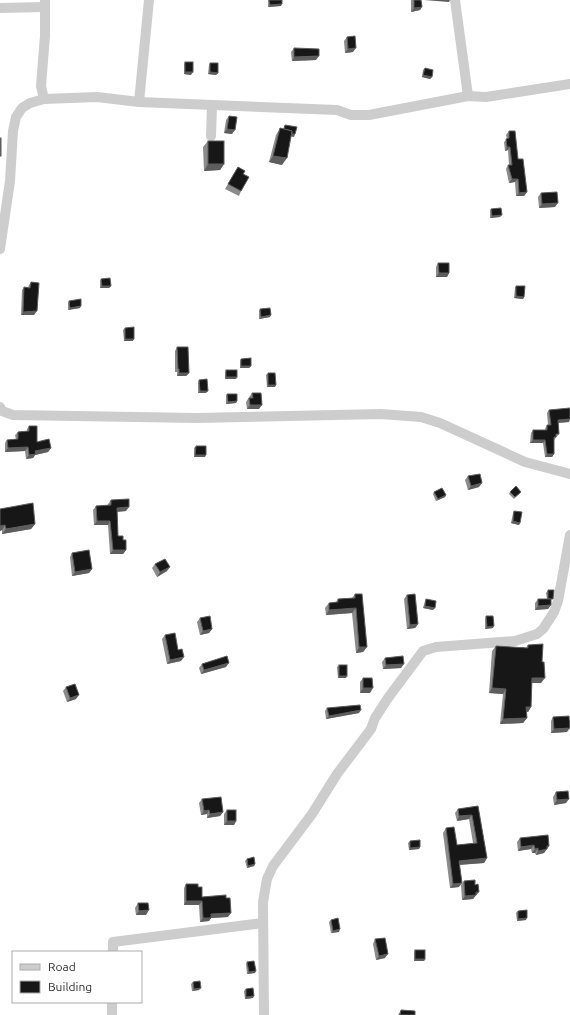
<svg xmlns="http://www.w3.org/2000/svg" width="570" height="1015" font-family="Ubuntu,sans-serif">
  <rect width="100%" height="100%" fill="#fff"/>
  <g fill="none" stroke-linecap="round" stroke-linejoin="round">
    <g stroke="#cdcdcd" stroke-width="10">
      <polyline points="455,0 468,96"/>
      <polyline points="0,8 45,7"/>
      <polyline points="44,99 41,86 45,36 45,0"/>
      <polyline points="139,102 149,0"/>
      <polyline points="211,136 212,106"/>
      <polyline points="0,249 10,181 13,131 16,117 22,108 30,103 44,99 97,97 139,102 337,110 351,115 369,115 468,96 486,97 570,84"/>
      <polyline points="0,407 2,411 13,415 197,418 381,414 421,417 440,423 525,462 570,474"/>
      <polyline points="113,952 113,942 263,923"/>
      <polyline points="112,1015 112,1002"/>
      <polyline points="264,1015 263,902 267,879 273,866 312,814 337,774 371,729 375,718 388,698 423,651 436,647 515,641 537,634 543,629 554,612 558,601 570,535"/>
    </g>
  </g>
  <g fill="#8b8b8b">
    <polygon points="268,0 282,0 281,6 268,7"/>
    <polygon points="411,0 421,0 422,7 420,10 411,12"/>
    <polygon points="347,37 353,52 345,53 344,41"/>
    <polygon points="294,48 316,60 292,61 291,52"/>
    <polygon points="185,62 191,75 184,74 184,64"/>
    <polygon points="210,63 218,73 216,75 208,74 209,65"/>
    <polygon points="425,68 432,77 430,79 422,77 423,70"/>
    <polygon points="229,116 232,134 224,133 226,120"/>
    <polygon points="285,125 294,137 291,136 282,165 269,162 276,135 280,128 283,129"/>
    <polygon points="509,131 518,159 527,192 524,196 516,196 515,182 509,183 506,169 508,165 509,165 508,150 505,151 504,142 507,139 506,135"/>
    <polygon points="208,141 224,164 220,170 204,171 203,147"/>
    <polygon points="238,167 243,174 241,191 239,196 225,189"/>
    <polygon points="541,193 555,207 539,208 538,197"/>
    <polygon points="491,209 500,217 490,218 490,211"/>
    <polygon points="438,263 449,273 447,277 436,277 436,267"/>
    <polygon points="101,279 111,286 109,288 100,288 100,281"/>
    <polygon points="31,282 34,315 21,315 22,290 24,287 28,288 29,285"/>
    <polygon points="516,286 524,297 523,299 514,298 515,288"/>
    <polygon points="69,301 80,308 68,310 68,303"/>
    <polygon points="260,309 270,317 259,319 259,311"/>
    <polygon points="125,328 133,341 124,341 123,330"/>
    <polygon points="177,347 189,373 186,376 177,376 177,372 175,372 175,351"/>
    <polygon points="241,359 251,366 249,368 240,368 240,361"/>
    <polygon points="226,370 237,377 236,379 225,379 225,372"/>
    <polygon points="268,373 275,387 267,387 266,375"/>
    <polygon points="199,380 206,393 198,393 198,382"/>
    <polygon points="252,393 259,409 247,409 246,402"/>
    <polygon points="227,394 237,401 236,403 226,404 226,396"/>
    <polygon points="549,410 569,422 558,423 559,434 554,440 554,454 552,457 545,457 543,443 530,443 531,433 533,430 545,430 545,429 547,425 548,425 547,413"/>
    <polygon points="29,426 37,442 51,448 48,452 35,455 33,458 26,459 25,451 5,452 5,443 7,440 16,439 15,435 18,432 27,431 27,429"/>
    <polygon points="196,446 205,457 194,457 194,448"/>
    <polygon points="468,476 479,487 468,490 465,480"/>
    <polygon points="434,492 446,495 445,497 436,501 433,494"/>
    <polygon points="510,492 521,492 514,499 509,494"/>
    <polygon points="111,500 126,511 117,512 118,536 123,540 126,550 123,554 110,554 108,525 94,525 93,510 96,506 108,505 108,504"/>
    <polygon points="0,509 35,524 31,529 2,534 2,530 0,531"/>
    <polygon points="514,511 520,523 519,525 511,523 513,513"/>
    <polygon points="72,553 92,569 89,573 72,576 70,557"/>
    <polygon points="155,564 167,571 157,577 152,568"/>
    <polygon points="548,590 551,601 551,605 548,609 535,610 535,603 538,599 547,599 546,593"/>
    <polygon points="355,594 367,647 363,652 356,653 352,613 326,615 325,608 329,603 336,602 338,599 352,598"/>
    <polygon points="407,595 418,624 415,628 407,629 404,599"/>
    <polygon points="426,599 433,610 423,608 425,601"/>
    <polygon points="486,616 493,628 485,629 485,619"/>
    <polygon points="200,618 212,629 209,633 200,635 197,622"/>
    <polygon points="165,635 181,661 167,664 162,639"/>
    <polygon points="528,645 542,662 541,683 532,683 531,707 528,712 526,712 527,718 523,723 500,724 503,694 489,693 492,651 496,646 526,648"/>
    <polygon points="385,658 401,668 383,669 382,662"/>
    <polygon points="202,664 226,667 201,674 199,668"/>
    <polygon points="339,665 346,678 338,678 337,667"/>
    <polygon points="363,678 370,693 360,693 360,682"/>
    <polygon points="66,687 76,699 67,702 63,691"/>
    <polygon points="327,708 359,713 326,719 325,711"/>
    <polygon points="553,717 567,732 551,733 551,721"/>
    <polygon points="556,792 566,803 554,805 553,797"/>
    <polygon points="202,799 223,812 220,816 207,818 207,814 201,815 199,803"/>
    <polygon points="478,806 487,858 484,863 460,865 459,887 450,888 443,833 446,828 457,845 473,843 469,819 457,821 455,813 458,809"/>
    <polygon points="227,810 236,821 234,825 224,825 224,814"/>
    <polygon points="520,838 549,846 544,853 536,855 535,853 532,853 531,849 518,851 517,842"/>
    <polygon points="410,841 420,847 419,849 409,850 408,843"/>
    <polygon points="247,859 255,864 254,866 247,868 245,861"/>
    <polygon points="464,881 476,896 475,896 473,899 462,900 461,885"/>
    <polygon points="186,884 198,887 202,897 226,898 228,917 211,918 209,921 200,922 199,905 184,905 184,888"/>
    <polygon points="138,903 146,915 136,915 135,908"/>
    <polygon points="518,911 526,920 517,921 516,913"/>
    <polygon points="331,920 339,932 331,933 329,922"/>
    <polygon points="375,939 385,958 376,960 373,944"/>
    <polygon points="415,950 425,959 424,961 414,961 414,952"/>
    <polygon points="247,962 255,973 247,974 246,964"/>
    <polygon points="193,982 199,990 192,991 191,984"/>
    <polygon points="246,989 253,998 245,999 244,991"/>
    <polygon points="401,1010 415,1015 398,1015"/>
  </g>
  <g fill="#5d5d5d">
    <polygon points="424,0 450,0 449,2"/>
    <polygon points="282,4 281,6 268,7 270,5"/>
    <polygon points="422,7 420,10 411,12 414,8"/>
    <polygon points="356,48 353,52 345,53 348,49"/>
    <polygon points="319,56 316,60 292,61 294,57"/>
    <polygon points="185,72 193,72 191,75 184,74"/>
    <polygon points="210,72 218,73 216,75 208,74"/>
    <polygon points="423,75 432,77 430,79 422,77"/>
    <polygon points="227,129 235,130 232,134 224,133"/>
    <polygon points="284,132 295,134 294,137 282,134"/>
    <polygon points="507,147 510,147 508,150 505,151"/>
    <polygon points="273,156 287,158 282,165 269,162"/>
    <polygon points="208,164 224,164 220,170 204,171"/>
    <polygon points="512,179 518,179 515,182 509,183"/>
    <polygon points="527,192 524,196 516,196 519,193"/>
    <polygon points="558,203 555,207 539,208 542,204"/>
    <polygon points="502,215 500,217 490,218 492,216"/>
    <polygon points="439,273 449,273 447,277 436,277"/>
    <polygon points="102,286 111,286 109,288 100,288"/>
    <polygon points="516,296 524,297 523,299 514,298"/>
    <polygon points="81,306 80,308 68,310 70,308"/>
    <polygon points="37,311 34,315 21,315 23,312"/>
    <polygon points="271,315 270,317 259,319 261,317"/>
    <polygon points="125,339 134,339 133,341 124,341"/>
    <polygon points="241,366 251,366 249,368 240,368"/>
    <polygon points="179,373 189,373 186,376 177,376"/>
    <polygon points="226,377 237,377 236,379 225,379"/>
    <polygon points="268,385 276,385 275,387 267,387"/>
    <polygon points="200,391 208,391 206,393 198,393"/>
    <polygon points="237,401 236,403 226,404 228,402"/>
    <polygon points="250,405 262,405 259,409 247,409"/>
    <polygon points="570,419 569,422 556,423 558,420"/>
    <polygon points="533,440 545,440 543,443 530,443"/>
    <polygon points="28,447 25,451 5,452 8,448"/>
    <polygon points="51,448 48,452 35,455 33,458 26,459 29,455 35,451"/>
    <polygon points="547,454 554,454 552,457 545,457"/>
    <polygon points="195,455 206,455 205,457 194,457"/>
    <polygon points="482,483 479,487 468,490 471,486"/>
    <polygon points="446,495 445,497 436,501 438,499"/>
    <polygon points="129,507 126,511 114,512 117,508"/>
    <polygon points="97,521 110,521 108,525 94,525"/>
    <polygon points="513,521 520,523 519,525 511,523"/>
    <polygon points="35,524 31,529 2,534 6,529"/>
    <polygon points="5,525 2,530 0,531 0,526"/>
    <polygon points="113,550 126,550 123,554 110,554"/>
    <polygon points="170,567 167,571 157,577 160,572"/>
    <polygon points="92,569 89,573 72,576 75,572"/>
    <polygon points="551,605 548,609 535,610 538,606"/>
    <polygon points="425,606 435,608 433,610 423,608"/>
    <polygon points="356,608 352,613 326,615 329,610"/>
    <polygon points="418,624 415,628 407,629 410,625"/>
    <polygon points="494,626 493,628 485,629 487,627"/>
    <polygon points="212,629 209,633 200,635 203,631"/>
    <polygon points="359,647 367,647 363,652 356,653"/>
    <polygon points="184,657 181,661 167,664 170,660"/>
    <polygon points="229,663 226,667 201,674 204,670"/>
    <polygon points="404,664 401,668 383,669 386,665"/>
    <polygon points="339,676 347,676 346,678 338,678"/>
    <polygon points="532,678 545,678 541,683 529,683"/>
    <polygon points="363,688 373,688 370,693 360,693"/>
    <polygon points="492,688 506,689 503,694 489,693"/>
    <polygon points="79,695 76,699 67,702 70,698"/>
    <polygon points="526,707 531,707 528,712 522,712"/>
    <polygon points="361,710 359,713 326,719 329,716"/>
    <polygon points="527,718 523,723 500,724 503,719"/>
    <polygon points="570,728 567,732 551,733 554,729"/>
    <polygon points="569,799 566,803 554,805 557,800"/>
    <polygon points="209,810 207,814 201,815 204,811"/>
    <polygon points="223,812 220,816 207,818 210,814"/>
    <polygon points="472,815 469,819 457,821 459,816"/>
    <polygon points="227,821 236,821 234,825 224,825"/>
    <polygon points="534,845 531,849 518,851 521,847"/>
    <polygon points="547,846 549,846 544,853 536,855 538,851"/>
    <polygon points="420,847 419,849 409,850 410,848"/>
    <polygon points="538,848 535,853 532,853 535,849"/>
    <polygon points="487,858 484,863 456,865 459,861"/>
    <polygon points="255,864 254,866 247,868 248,866"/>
    <polygon points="462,883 459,887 450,888 453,884"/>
    <polygon points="476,892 479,892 473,899 462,900 465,896"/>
    <polygon points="186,901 202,901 199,905 184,905"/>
    <polygon points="149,910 146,915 136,915 139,911"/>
    <polygon points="231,913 228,917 211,918 209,921 200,922 203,918 211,914"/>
    <polygon points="527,918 526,920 517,921 518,919"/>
    <polygon points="340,929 339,932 331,933 333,931"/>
    <polygon points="388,954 385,958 376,960 379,956"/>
    <polygon points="415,959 425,959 424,961 414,961"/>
    <polygon points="256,971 255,973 247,974 249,972"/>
    <polygon points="201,988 199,990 192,991 194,989"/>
    <polygon points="254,996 253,998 245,999 246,997"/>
  </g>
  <g fill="#171717" stroke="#5d5d5d">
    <polygon points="269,0 282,0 282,4 270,5"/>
    <polygon points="414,0 421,0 422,7 414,8"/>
    <polygon points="355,36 356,48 348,49 347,37"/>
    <polygon points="294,48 319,49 319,56 294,57"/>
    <rect x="185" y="62" width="8" height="10"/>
    <polygon points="210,63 218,63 218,73 210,72"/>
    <polygon points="425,68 433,70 432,77 423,75"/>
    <polygon points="229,116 237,117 235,130 227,129"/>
    <polygon points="285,125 297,127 295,134 292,134 292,131 284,129"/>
    <polygon points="280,128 292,131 287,158 273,156"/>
    <polygon points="509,131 515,131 518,159 523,159 527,192 519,193 518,179 512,179 508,165 512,165 510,147 507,147 506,139 509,138"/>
    <rect x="0" y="138" width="1" height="18"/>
    <rect x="208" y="141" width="16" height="23"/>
    <polygon points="238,167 245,171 243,174 249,177 241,191 228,184"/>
    <polygon points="557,192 558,203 542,204 541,193"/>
    <polygon points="501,208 502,215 492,216 491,209"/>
    <polygon points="438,263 449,263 449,273 439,273"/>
    <polygon points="110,278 111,286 102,286 101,279"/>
    <polygon points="31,282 39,283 37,311 23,312 24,287 30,288"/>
    <polygon points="516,286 525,286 524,297 516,296"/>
    <polygon points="81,299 81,306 70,308 69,301"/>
    <polygon points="270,308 271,315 261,317 260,309"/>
    <polygon points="134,327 134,339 125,339 125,328"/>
    <polygon points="177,347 188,347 189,373 179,373 179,369 178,369"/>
    <polygon points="251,358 251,366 241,366 241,359"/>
    <rect x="226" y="370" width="11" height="7"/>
    <polygon points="268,373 275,373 276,385 268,385"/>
    <polygon points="207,379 208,391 200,391 199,380"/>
    <polygon points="252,393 261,393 262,405 250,405 249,398 253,398"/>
    <polygon points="227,394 237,394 237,401 228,402"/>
    <polygon points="570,408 570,419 558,420 559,434 556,434 556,437 554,437 554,454 547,454 545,440 533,440 533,430 547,430 547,425 551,425 549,410"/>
    <polygon points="29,426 37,426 37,442 49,439 51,448 35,451 36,454 29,455 28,447 8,448 7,440 18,439 18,432 29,431"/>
    <polygon points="196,446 206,446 206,455 195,455"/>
    <polygon points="480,474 482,483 471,486 468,476"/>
    <polygon points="516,486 521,492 515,497 510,492"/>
    <polygon points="442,488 446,495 438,499 434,492"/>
    <polygon points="129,499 129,507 117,508 118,536 123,536 123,540 126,540 126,550 113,550 110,521 97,521 96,506 111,505 111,500"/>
    <polygon points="33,503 35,524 6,529 5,525 0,526 0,509"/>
    <polygon points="514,511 522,512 520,523 513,521"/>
    <polygon points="89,550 92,569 75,572 72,553"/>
    <polygon points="165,559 170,567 160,572 155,564"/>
    <polygon points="548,590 554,590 553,599 548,599"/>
    <polygon points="355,594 362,594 367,647 359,647 356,608 329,610 329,603 338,602 338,599 355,598"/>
    <polygon points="415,594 418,624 410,625 407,595"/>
    <polygon points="426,599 436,601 435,608 425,606"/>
    <polygon points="538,599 551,599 551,605 538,606"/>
    <polygon points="210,616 212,629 203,631 200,618"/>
    <polygon points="486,616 493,616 494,626 487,627"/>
    <polygon points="175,633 178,650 182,649 184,657 170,660 165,635"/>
    <polygon points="543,644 542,662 544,662 545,678 532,678 531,707 526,707 527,718 503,719 506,689 492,688 496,646 528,648 528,645"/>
    <polygon points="227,656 229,663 204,670 202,664"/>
    <polygon points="403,656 404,664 386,665 385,658"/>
    <rect x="339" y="665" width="8" height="11"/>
    <polygon points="363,678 372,678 373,688 363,688"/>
    <polygon points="75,684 79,695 70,698 66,687"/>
    <polygon points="360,705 361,710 329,716 327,708"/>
    <polygon points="569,716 570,728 554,729 553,717"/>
    <polygon points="568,791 569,799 557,800 556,792"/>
    <polygon points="221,797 223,812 210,814 209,810 204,811 202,799"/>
    <polygon points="478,806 487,858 459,861 462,883 453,884 446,828 454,827 457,845 477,843 472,815 459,816 458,809"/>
    <rect x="227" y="810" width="9" height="11"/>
    <polygon points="548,835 549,846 547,846 547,849 538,851 538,848 535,849 534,845 521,847 520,838"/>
    <polygon points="420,840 420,847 410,848 410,841"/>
    <polygon points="254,857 255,864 248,866 247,859"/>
    <polygon points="475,880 475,885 478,884 479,892 476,892 476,895 465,896 464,881"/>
    <polygon points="186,884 198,884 198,887 202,887 202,897 226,895 226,898 230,898 231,913 211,914 211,918 203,918 202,901 186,901"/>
    <polygon points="138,903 148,903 149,910 139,911"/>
    <polygon points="527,910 527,918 518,919 518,911"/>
    <polygon points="338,918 340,929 333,931 331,920"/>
    <polygon points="385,938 388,954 379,956 375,939"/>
    <rect x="415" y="950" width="10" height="9"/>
    <polygon points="254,961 256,971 249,972 247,962"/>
    <polygon points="200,981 201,988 194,989 193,982"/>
    <polygon points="253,988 254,996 246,997 246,989"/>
    <polygon points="401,1010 415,1011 415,1015 400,1015"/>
  </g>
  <rect x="12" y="951" width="130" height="52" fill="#ffffff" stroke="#acacac"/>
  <rect x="20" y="964" width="20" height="6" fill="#cdcdcd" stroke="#acacac"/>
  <text x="48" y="971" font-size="12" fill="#303030">Road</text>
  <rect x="20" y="981" width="20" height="12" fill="#171717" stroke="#acacac"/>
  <text x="48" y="991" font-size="12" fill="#303030">Building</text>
</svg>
